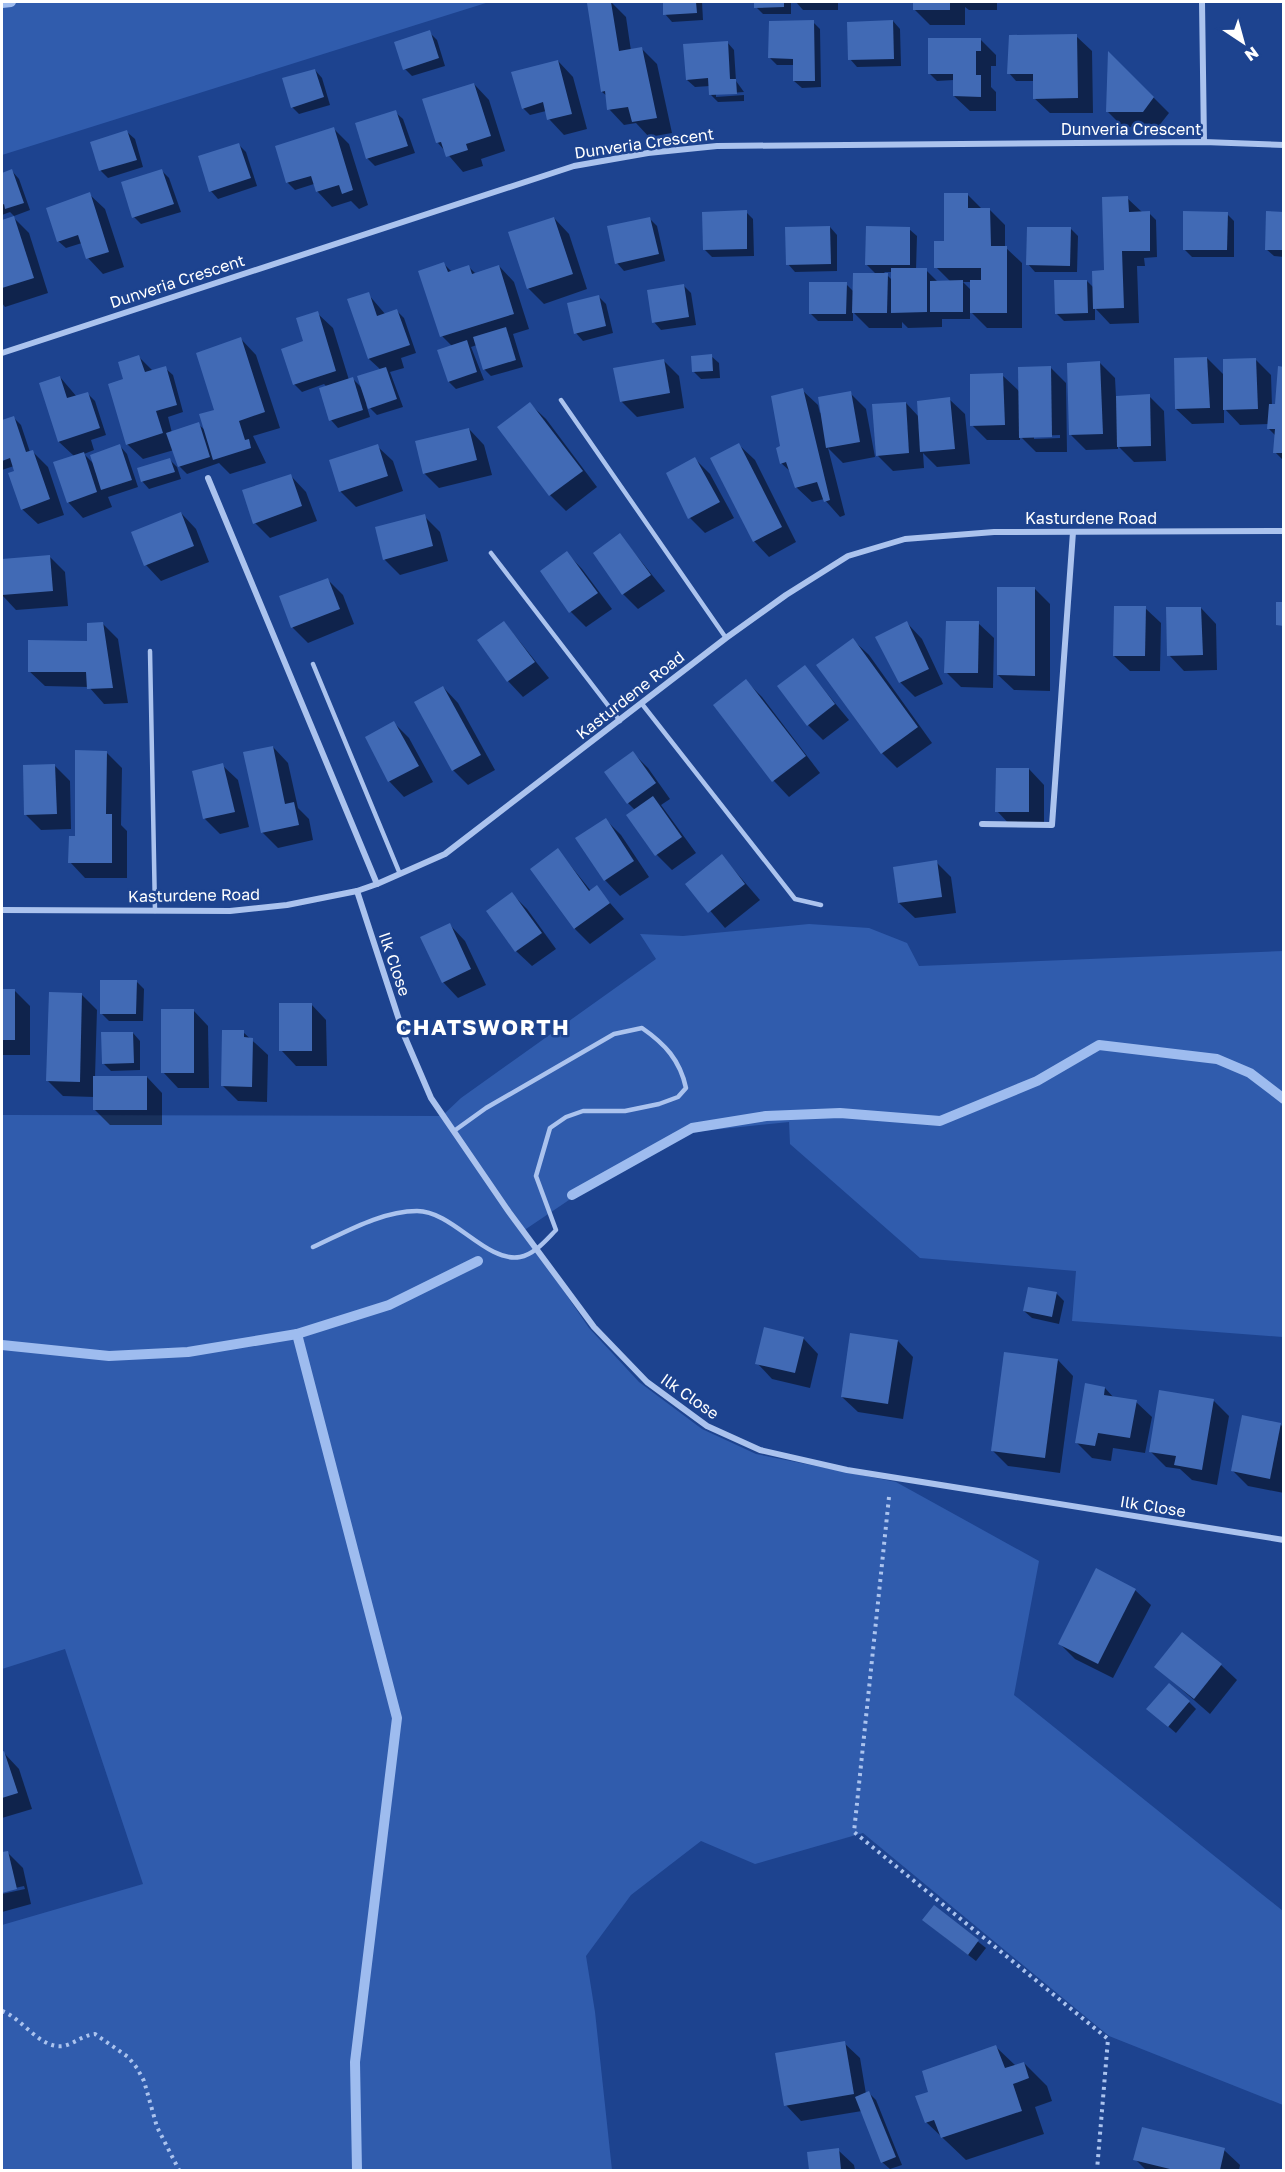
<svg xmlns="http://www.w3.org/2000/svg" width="1285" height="2172" font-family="'Golos Text',sans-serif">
  <rect width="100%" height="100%" fill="#1d438f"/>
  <g fill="#305cad">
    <polygon points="2,2 489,2 2,155"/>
    <polygon points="809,924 869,928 907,943 919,966 1283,951 1283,1337 1072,1321 1076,1271 920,1258 790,1144 789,1122 693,1132 569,1200 523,1231 589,1328 639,1382 702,1429 756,1454 896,1482 1039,1561 1014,1695 1283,1911 1283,2105 1109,2036 863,1833 755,1864 701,1841 631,1895 586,1956 595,2012 612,2170 2,2170 2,1925 143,1884 65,1649 2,1669 2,1115 442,1116 461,1098 656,959 640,934 683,936"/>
  </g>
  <g fill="#0007" fill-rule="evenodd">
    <polygon points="611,2 626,17 631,51 642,49 657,64 672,133 649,137 636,123 624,125 609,109 607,96 602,92 588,4"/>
    <polygon points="664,2 702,2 703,20 672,22 665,14"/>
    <polygon points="756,2 791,2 791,14 763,14 756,7"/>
    <polygon points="796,2 838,2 838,10 803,10"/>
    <polygon points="914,2 997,2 997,10 969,10 965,7 965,25 930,25 914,9"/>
    <polygon points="893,21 900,29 901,66 857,67 850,59"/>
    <polygon points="813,22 820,29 821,87 802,88 794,81 794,65 777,65 770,58"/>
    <polygon points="429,32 437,40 445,66 412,76 405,69"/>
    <polygon points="1076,36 1092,51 1093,113 1050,113 1034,98 1034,81 1016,81 1009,73"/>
    <polygon points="981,40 996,55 996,66 991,66 991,87 996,92 996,111 970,111 954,96 954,80 937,81 929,73"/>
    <polygon points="727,42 734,50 736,81 744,92 716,94 716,97 744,95 744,101 718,102 711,95 710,86 695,87 687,80"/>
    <polygon points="1110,54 1169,113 1158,127 1123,127 1108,112"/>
    <polygon points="558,61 573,77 587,129 564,135 549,119 546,111 530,115 523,108"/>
    <polygon points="315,70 322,78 330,105 299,114 292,107"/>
    <polygon points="474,84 489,100 505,151 481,159 483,166 463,172 438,143"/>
    <polygon points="395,112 403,119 415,153 375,166 367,158"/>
    <polygon points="334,129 349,144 368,205 359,209 351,201 332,207 317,191 314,184 295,190 287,182"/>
    <polygon points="127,132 135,139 143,167 108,178 101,171 92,143"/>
    <polygon points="238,144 246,152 257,186 218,199 211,191"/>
    <polygon points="12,171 19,179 30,210 14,216 10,212 2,215 2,175"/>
    <polygon points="162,171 169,178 181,212 141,224 134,217"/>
    <polygon points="89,194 105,209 124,267 103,274 88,258 82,243 66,248 58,241"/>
    <path d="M968 195 983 210H990L1005 225V247L1022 263V328H987L970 311V319H942V327L908 328 902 322V328H869L853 312V321H818L810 313 846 284 854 292 877 275 866 264 909 229 917 236 916 270H926L938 282H951L936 267ZM884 272H892V280ZM963 282H972V291Z"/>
    <polygon points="1127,198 1143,213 1149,213 1156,220 1157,257 1144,258 1145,266 1137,266 1139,323 1110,324 1095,308 1095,320 1064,321 1056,313 1087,281 1094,288 1105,271"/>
    <polygon points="746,212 753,219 754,256 712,257 704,249"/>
    <polygon points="1284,213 1284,257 1274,256 1266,249"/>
    <polygon points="1227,214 1234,221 1234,257 1192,257 1184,249"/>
    <polygon points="14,218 29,233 48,293 5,307 2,303 2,222"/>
    <polygon points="554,218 569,234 587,289 544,304 528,288"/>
    <polygon points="650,219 657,226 665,261 624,271 617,263"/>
    <polygon points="830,227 837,235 837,271 795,272 788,264"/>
    <polygon points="1070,228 1078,236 1077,272 1035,272 1028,264"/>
    <polygon points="444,264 452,272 469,267 476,274 499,266 514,282 529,329 513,334 523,367 491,376 484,369 477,345 471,347 484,380 456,389 449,382 452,346 442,336"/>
    <polygon points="684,286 691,293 696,325 661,330 654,322"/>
    <polygon points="368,294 386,315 397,311 404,318 416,353 401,358 404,368 390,372 403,407 377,415 366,404 370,417 338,428 331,420 327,387 324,384 302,392 294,384 305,342 317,313 333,328 349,380 353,379 363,389 381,370 369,359"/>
    <polygon points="598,296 606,304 613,333 583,341 576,333"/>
    <polygon points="241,339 256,355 280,428 253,436 266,463 230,474 219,463 187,474 179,466 174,450 143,459 127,444 125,380 139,357 153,371 165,368 173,375 183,412 168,417 172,433 198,424 206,431 216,411"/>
    <polygon points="711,356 719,363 720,378 701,379 694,372"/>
    <polygon points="1207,358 1225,376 1255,359 1271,375 1272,406 1276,406 1284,368 1284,461 1275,452 1276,436 1269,429 1269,424 1240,425 1224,408 1224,423 1192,424 1176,409"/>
    <polygon points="663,360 679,376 684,408 637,417 621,401"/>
    <polygon points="1100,363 1115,378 1116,397 1149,396 1164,411 1166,461 1134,462 1118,446 1118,449 1086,450 1071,435"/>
    <path d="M1051 368 1066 383 1067 452H1036L1020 436V440H987L972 425 1002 375 1020 392ZM1060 435V438L1034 439V436Z"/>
    <polygon points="60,377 77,397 87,393 95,401 106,435 91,440 94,450 84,454 94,464 120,446 127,454 138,487 108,497 112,507 83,518 68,502 74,456 59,442 40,384"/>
    <polygon points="802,390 818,405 820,413 850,393 866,409 875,457 843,463 828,448 845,515 840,517 824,499 812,502 796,487 792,473 781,463 782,447"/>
    <polygon points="949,399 965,414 970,464 937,467 923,453 924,468 893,471 877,455 906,403 919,417"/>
    <polygon points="530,404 546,419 597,487 566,511 550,495 499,427"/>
    <polygon points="13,417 21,425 30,452 33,452 48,467 64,515 38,524 22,509 14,466 2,470 2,422"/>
    <polygon points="469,429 484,445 492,475 439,488 424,473"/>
    <polygon points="739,445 755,460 796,542 769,557 754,541"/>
    <polygon points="377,446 393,461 403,491 356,507 341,492 331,460"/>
    <polygon points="695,459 710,474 734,518 705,533 690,518"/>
    <polygon points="170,460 177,467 181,479 149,489 142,481"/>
    <polygon points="291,476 306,492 317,521 270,538 255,523"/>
    <polygon points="181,513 196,529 209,562 161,581 146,565"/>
    <polygon points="424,516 440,532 448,561 400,575 385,560 377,528"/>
    <polygon points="620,535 665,591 638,609 623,594"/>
    <polygon points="567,553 582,569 612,609 586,627 571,612 542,571"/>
    <polygon points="50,557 65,572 68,606 16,610 2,595 2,561"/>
    <polygon points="327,579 343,595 354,624 308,643 293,628 281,597"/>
    <polygon points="1035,589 1050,604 1050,691 1014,690 998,675"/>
    <polygon points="1145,608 1161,623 1160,671 1130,671 1114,656"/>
    <polygon points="1201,608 1216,624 1217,670 1184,671 1169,655"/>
    <polygon points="504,622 549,678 523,697 508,681"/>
    <polygon points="907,623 922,639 943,684 915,697 900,682"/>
    <polygon points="978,623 994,638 993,688 961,687 946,672"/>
    <polygon points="103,624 118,639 128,703 104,704 89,687 45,686 29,671 89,642"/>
    <polygon points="853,640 869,655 932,743 897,768 882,753"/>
    <polygon points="805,667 849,720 823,740 808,725"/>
    <polygon points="746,681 762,697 820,773 789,797 774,781 715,706"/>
    <polygon points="443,687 458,703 495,770 468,785 453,770"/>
    <polygon points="394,723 409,738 433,782 404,797 389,781"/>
    <polygon points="273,747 288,763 298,808 309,819 313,840 278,848 262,832"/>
    <polygon points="106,752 122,768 121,825 127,831 127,878 85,878 70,862"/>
    <polygon points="633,753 648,768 670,799 661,805 696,853 672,870 657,855 628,815 635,810 628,803"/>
    <polygon points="222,765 238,780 249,827 220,834 205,819"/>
    <polygon points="55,766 70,781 71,829 41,830 26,815"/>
    <polygon points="1029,769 1044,785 1044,827 1012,827 997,811"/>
    <polygon points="605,819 621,835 649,877 620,896 605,880"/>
    <polygon points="558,850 591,891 596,887 624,919 590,944 575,929 532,869"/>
    <polygon points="722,856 760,900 725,928 687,884"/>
    <polygon points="936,862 951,877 956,913 915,918 899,903"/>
    <polygon points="512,894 527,909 556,949 532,966 516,951 488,911"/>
    <polygon points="450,925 465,941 486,985 458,998 443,982"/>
    <polygon points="136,981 144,989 143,1021 109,1021 102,1014"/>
    <polygon points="2,990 14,990 30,1006 30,1055 2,1055"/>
    <polygon points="81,994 97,1010 95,1077 147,1077 162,1093 162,1125 110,1125 94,1109 94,1097 63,1096 48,1081"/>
    <polygon points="311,1004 326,1020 327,1066 296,1066 281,1050"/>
    <polygon points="193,1010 208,1026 209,1088 178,1088 163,1072"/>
    <polygon points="243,1032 268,1055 267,1102 238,1101 223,1086"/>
    <polygon points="133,1033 140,1041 140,1070 111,1071 103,1063"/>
    <polygon points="1056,1293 1064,1301 1059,1324 1032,1318 1024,1311"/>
    <polygon points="803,1338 818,1354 810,1388 772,1379 757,1363"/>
    <polygon points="898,1341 913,1357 903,1419 858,1412 842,1397"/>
    <polygon points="1058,1360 1073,1376 1060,1473 1008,1466 993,1451"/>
    <polygon points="1105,1388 1114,1398 1136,1402 1152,1417 1145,1453 1113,1448 1111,1461 1092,1458 1076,1442"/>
    <polygon points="1214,1401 1229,1416 1217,1485 1192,1480 1180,1469 1166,1467 1150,1451"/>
    <polygon points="1280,1424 1284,1428 1284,1493 1248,1486 1233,1471"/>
    <polygon points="1135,1590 1151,1605 1113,1678 1075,1659 1060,1644"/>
    <polygon points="1221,1665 1237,1680 1210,1714 1156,1667"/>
    <polygon points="1189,1702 1196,1709 1176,1733 1156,1716"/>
    <polygon points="4,1753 19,1769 32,1809 2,1818 2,1754"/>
    <polygon points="7,1852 23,1868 31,1904 2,1912 2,1894 25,1889 24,1886 2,1891 2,1854"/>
    <polygon points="934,1907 986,1948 976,1961 932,1927"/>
    <polygon points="844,2043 860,2058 866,2094 869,2093 876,2100 902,2165 890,2169 882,2162 862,2111 801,2121 786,2105"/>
    <polygon points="996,2047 1016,2066 1024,2063 1047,2086 1052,2101 1035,2107 1044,2134 966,2160 926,2122 930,2093"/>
    <polygon points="838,2150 854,2165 855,2170 811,2170 809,2153"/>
    <polygon points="1224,2150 1240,2165 1239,2170 1146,2170 1135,2159"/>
  </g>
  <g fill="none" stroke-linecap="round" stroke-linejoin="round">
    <g stroke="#9ebcef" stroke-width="10">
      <polyline points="2,3 11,2"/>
      <polyline points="572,1195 692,1128 766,1116 840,1113 940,1121 1037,1081 1099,1045 1217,1059 1250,1073 1284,1099"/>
      <polyline points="297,1334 397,1718 355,2062 357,2170"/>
      <polyline points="2,1345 109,1356 188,1352 297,1334 389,1305 478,1261"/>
    </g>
  </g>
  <g fill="#416ab5">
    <polygon points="611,2 619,51 642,47 657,118 632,122 628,107 607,110 605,91 601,92 587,3"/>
    <polygon points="663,2 696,2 697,13 663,15"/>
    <polygon points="754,2 784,2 784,7 754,8"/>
    <rect x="913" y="2" width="37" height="8"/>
    <polygon points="814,20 815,81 793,81 793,59 768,58 769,21"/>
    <polygon points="893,20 894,59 848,60 847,22"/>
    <polygon points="430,30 439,58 403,70 394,42"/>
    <polygon points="1077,34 1078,98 1033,99 1033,74 1007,74 1009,35"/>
    <polygon points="928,38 981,38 981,51 976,51 976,75 981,75 981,97 953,96 953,74 928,74"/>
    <polygon points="728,41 730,79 736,79 737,94 709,95 708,78 686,80 683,44"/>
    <polygon points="1108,51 1154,97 1143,112 1106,112"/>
    <polygon points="558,60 572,114 547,120 543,102 522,109 511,72"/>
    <polygon points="315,69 324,97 291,108 282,78"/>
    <polygon points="474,83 491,136 466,144 468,150 446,157 441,142 436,143 422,99"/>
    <polygon points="396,110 408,146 366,159 355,123"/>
    <polygon points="334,127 353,190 342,194 339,185 316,192 311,176 286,183 275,146"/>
    <polygon points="127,130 137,160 99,171 90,142"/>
    <polygon points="239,143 251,178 209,192 198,156"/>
    <polygon points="12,169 24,203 5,209 4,204 2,205 2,173"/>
    <polygon points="162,169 174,204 132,218 121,182"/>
    <polygon points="90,192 109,252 86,259 78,235 57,242 46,208"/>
    <polygon points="944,193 968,193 968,208 990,208 991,246 1007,246 1007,313 970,313 970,280 981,280 981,268 934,268 934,241 944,241"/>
    <polygon points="1128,196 1129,212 1150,211 1150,251 1122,251 1124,308 1093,309 1092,271 1104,270 1102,197"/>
    <polygon points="747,210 747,249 703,250 702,212"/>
    <polygon points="1183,211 1228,212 1227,250 1183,250"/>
    <polygon points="1266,211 1284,212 1284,250 1265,250"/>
    <polygon points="14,216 34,278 2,288 2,220"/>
    <polygon points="554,217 573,274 527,289 508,232"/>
    <polygon points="650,217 659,254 615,264 607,226"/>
    <polygon points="830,226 831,264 786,265 785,227"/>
    <polygon points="866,226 910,227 910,265 865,265"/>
    <polygon points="1027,227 1071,227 1070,266 1026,265"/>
    <polygon points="444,262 448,272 469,265 472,274 499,265 514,314 440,337 418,271"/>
    <polygon points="891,268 927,268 927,312 891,313"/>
    <polygon points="853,273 888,273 887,313 852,313"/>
    <polygon points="963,280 963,312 930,312 930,281"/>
    <polygon points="1054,280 1087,280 1088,313 1055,314"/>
    <polygon points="809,282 847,282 846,314 809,314"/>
    <polygon points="684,284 689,317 652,323 647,290"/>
    <polygon points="369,292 377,316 397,309 410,345 368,359 347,299"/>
    <polygon points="599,295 606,326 574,334 567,303"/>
    <polygon points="318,311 336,371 293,385 281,349 303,341 296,318"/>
    <polygon points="506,327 516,360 483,370 473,337"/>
    <polygon points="241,337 265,412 239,421 245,440 249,439 251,448 213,460 199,414 214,410 196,353"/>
    <polygon points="467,340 477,372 448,382 437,350"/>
    <polygon points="712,354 713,371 692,372 691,356"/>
    <polygon points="139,355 145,372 166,366 177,405 156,411 163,433 126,445 108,384 123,379 118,362"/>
    <polygon points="1207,357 1210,408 1175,409 1174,358"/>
    <polygon points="1256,358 1258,409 1223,410 1223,359"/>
    <polygon points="664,359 670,393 620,402 613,368"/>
    <polygon points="1100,361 1103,434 1069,435 1067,363"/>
    <polygon points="1051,366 1052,437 1019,438 1018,367"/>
    <polygon points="1278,366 1284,367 1284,453 1273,453 1275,429 1267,429 1269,404 1275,404"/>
    <polygon points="386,367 397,399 368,409 357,376"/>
    <polygon points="1003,373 1005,425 970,426 970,374"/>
    <polygon points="60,376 67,398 88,392 100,428 58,442 39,383"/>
    <polygon points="353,377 363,410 329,421 319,388"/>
    <polygon points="803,388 830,500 824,502 817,482 795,488 786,462 780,464 776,448 780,446 771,396"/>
    <polygon points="851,391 860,442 826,448 818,397"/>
    <polygon points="1150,394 1151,446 1117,447 1116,396"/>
    <polygon points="950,397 955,449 920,452 917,401"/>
    <polygon points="530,402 583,471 549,496 497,427"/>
    <polygon points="906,402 909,453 876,456 872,404"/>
    <polygon points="14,416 26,452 33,450 50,499 21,510 8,473 14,471 10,458 2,461 2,420"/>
    <polygon points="199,422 210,457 178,467 166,433"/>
    <polygon points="469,428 477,460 423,474 415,441"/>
    <polygon points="739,443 782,527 753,542 710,458"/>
    <polygon points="120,444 132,480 101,490 90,455"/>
    <polygon points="378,444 388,476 339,492 329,460"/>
    <polygon points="84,452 97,492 67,503 53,462"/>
    <polygon points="695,457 720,502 688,519 666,473"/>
    <polygon points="170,458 175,472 141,482 137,468"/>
    <polygon points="291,474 302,506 253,524 242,490"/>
    <polygon points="181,512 194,546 144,566 131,532"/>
    <polygon points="425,514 433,546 383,560 375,527"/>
    <polygon points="620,533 651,575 622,595 593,553"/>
    <polygon points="567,551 598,593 569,613 540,571"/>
    <polygon points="50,555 53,591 2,595 2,559"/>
    <polygon points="328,578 340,609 291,628 279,596"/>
    <polygon points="997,587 1035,587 1035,676 997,675"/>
    <polygon points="1276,602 1284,602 1284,626 1276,625"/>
    <polygon points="1114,606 1146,606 1145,656 1113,656"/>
    <polygon points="1166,607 1201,607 1203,655 1167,656"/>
    <polygon points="504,621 535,662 507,682 477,640"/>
    <polygon points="907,621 929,669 899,683 875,637"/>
    <polygon points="946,621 979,621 978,673 944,673"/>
    <polygon points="103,622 113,688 87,689 86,672 28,672 28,640 87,641 87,623"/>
    <polygon points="853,638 918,727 881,754 816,665"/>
    <polygon points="805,665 835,704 807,726 777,686"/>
    <polygon points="746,679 806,756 772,782 713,705"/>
    <polygon points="443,686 481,755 452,771 414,702"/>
    <polygon points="394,721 419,766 388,782 365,737"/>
    <polygon points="273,746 285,804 294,802 299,825 261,833 243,752"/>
    <polygon points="75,750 107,751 106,814 112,814 112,863 68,863 69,836 75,836"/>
    <polygon points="633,751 656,783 627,804 604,772"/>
    <polygon points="223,763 235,812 203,819 192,771"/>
    <polygon points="55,764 57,814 24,815 23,765"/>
    <polygon points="996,768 1029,768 1029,812 995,812"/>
    <polygon points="653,796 682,837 655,856 626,815"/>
    <polygon points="606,818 634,861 604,881 575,838"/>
    <polygon points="558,848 589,891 597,885 610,903 574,929 530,869"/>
    <polygon points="722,854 745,884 708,913 685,884"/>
    <polygon points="937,860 942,897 898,903 893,867"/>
    <polygon points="512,892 542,933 515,952 486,911"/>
    <polygon points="450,923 471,969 442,983 420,937"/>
    <polygon points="100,980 137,980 136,1014 100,1014"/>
    <rect x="2" y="989" width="13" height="51"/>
    <polygon points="49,992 82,993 80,1082 46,1081"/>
    <rect x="279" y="1003" width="33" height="48"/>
    <rect x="161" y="1009" width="33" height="64"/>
    <polygon points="222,1030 244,1030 244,1037 253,1038 252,1087 221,1086"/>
    <polygon points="101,1032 133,1032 134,1063 102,1064"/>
    <rect x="93" y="1076" width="54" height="34"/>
    <polygon points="1028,1287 1057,1292 1052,1317 1023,1311"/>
    <polygon points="764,1327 804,1337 795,1373 755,1364"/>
    <polygon points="850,1333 898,1340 888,1404 841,1397"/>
    <polygon points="1004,1352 1058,1359 1045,1458 991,1451"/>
    <polygon points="1085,1383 1105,1387 1104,1395 1137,1400 1130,1438 1098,1433 1095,1446 1075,1443"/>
    <polygon points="1159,1390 1214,1399 1202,1470 1174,1465 1176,1456 1149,1452"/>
    <polygon points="1242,1415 1281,1423 1270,1479 1231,1471"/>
    <polygon points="1096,1568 1136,1589 1098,1664 1058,1644"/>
    <polygon points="1182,1632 1222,1664 1194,1699 1154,1667"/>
    <polygon points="1169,1683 1190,1701 1168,1727 1146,1709"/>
    <polygon points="4,1751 18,1793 2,1798 2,1752"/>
    <polygon points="8,1851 17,1889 2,1893 2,1852"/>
    <polygon points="934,1905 979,1940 968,1955 922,1920"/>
    <polygon points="845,2041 854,2094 784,2106 775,2053"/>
    <polygon points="996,2045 1005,2068 1024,2062 1029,2078 1013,2084 1022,2111 941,2138 934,2120 925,2123 915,2096 928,2092 922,2071"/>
    <polygon points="869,2091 896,2157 881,2163 855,2097"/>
    <polygon points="1142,2127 1225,2148 1220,2170 1174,2170 1133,2160"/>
    <polygon points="839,2148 841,2170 809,2170 807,2152"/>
  </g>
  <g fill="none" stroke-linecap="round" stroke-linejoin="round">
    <g stroke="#abc3ee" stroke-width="4" stroke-dasharray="3 4.5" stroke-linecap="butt">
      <polyline points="889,1497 854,1832 1108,2039 1097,2170"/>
      <path d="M2 2011C22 2018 40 2049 63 2046 74 2044 83 2035 95 2034L128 2057 137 2068 144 2081 157 2127 179 2170"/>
    </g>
    <g stroke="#abc3ee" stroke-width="4.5">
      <polyline points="561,400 726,638"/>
      <polyline points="491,553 620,721"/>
      <polyline points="150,651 155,911"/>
      <polyline points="313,664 400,874"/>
      <polyline points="642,704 795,899 821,905"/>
      <path d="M313 1247C344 1233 381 1211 417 1211 453 1211 486 1263 520 1257 534 1255 547 1239 556 1230L536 1176 550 1128 566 1117 583 1111H625L659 1104 678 1097 686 1088C680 1060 665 1044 642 1028L614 1034 486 1108 454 1131"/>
    </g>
    <g stroke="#abc3ee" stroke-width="6">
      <polyline points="1202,2 1204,142"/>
      <polyline points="2,353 574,166 648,153 717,146 1204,142 1284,145"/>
      <polyline points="208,478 377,884"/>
      <polyline points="982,824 1052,825 1073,532"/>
      <polyline points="357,891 404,1035 431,1098 509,1212 594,1327 647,1382 707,1426 760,1450 847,1470 1284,1540"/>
      <polyline points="2,910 230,911 287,905 357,891 377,884 445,854 726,638 786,595 848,556 905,539 994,532 1284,531"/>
    </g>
  </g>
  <g text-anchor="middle" stroke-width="5" stroke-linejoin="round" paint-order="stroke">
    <g font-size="16" fill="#fff" stroke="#1d438f">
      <text x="1131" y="135">Dunveria Crescent</text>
      <text transform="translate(644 143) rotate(-8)" y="6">Dunveria Crescent</text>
      <text transform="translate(177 281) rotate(-18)" y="6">Dunveria Crescent</text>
      <text x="1091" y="524">Kasturdene Road</text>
      <text transform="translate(630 695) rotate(-38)" y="6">Kasturdene Road</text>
      <text transform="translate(194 895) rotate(-1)" y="6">Kasturdene Road</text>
      <text transform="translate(395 964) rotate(71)" y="6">Ilk Close</text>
      <text transform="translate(690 1396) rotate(35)" y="6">Ilk Close</text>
      <text transform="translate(1153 1506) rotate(9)" y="6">Ilk Close</text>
    </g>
    <g font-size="22" font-weight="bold" letter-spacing="1.5" fill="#fff" stroke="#1d438f">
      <text x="483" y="1035">CHATSWORTH</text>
    </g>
  </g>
  <rect width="1285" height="2172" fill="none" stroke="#ffffff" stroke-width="6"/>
  <g transform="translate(1243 42) rotate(144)" stroke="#1d438f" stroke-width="4.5" paint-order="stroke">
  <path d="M0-4.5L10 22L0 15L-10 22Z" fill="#ffffff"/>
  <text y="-9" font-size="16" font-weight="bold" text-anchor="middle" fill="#ffffff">N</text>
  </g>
</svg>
